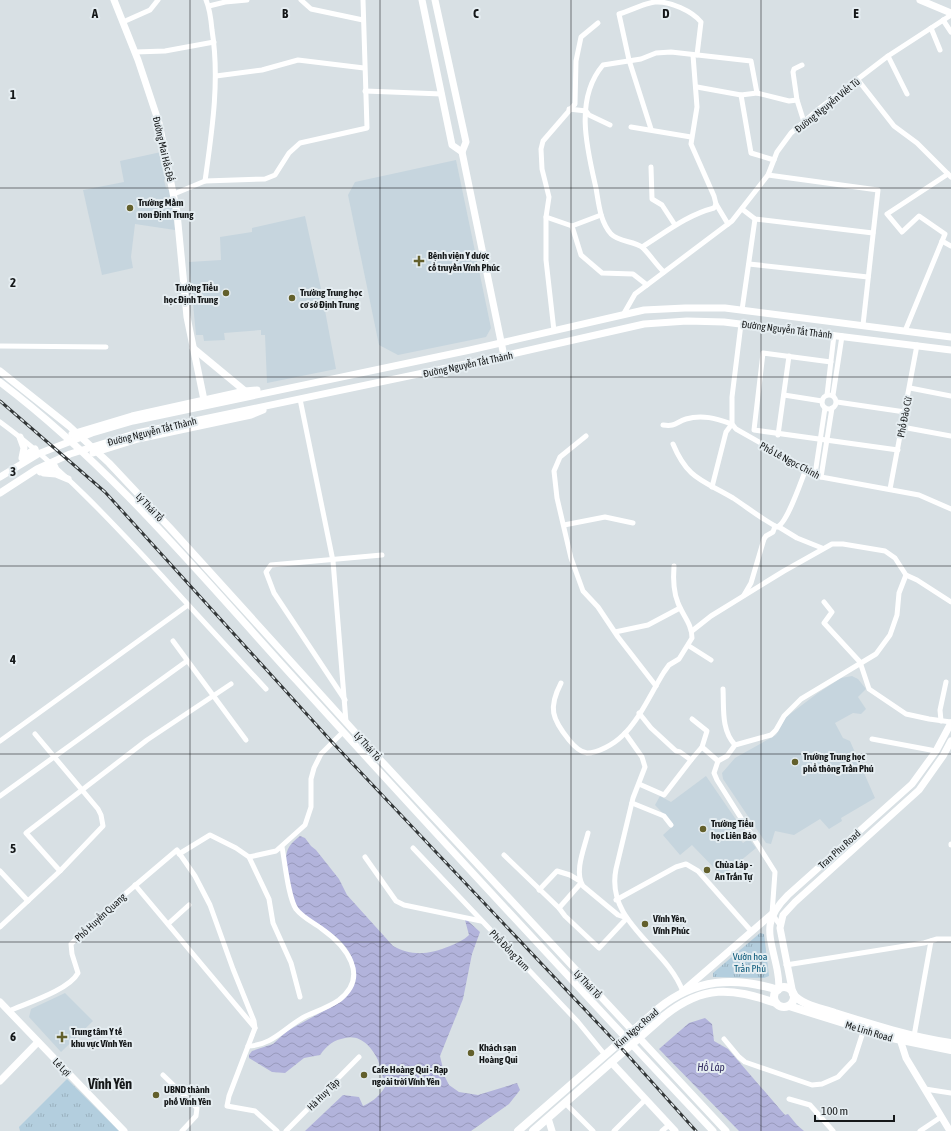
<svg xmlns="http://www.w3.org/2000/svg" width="951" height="1131" font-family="'Asap Condensed',sans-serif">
  <defs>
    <pattern id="park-tufts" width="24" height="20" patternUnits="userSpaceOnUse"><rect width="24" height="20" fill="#b3cede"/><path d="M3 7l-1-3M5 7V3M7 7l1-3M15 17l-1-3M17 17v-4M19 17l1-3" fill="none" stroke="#99b0be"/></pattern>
    <pattern id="water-waves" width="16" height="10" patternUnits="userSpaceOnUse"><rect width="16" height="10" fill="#b2b3db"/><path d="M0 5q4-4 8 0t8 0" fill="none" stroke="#9899bb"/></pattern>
  </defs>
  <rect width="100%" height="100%" fill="#d8e0e4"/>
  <g fill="#c6d5de">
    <polygon points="161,152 166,177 164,180 166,188 170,191 175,230 135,224 131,257 133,268 102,275 83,190 124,182 120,161"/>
    <polygon points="456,160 491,328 486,337 398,355 379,345 348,195 355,182"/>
    <polygon points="305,216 320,284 336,369 267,383 265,335 261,335 261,330 224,333 225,340 204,341 203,335 196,335 189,262 221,260 220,237 252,232 252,228"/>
    <polygon points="852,676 858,679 866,689 858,697 866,709 861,714 853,713 835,723 843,738 850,741 875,798 841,818 842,821 829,829 820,819 794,835 775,831 771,844 766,843 723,779 722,773 735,758 776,735 786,717 818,693 841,678"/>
    <polygon points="706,776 739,824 735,834 743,843 749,839 756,848 722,876 692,845 680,855 663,835 674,825 655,805 660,796 671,802"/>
    <polygon points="65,993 93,1021 61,1052 29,1017 31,1009"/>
  </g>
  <g fill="url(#park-tufts)">
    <polygon points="760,933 764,934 769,976 764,978 713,977 713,973"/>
    <polygon points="67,1079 119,1131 20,1131 19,1127"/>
  </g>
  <g fill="url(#water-waves)">
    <path d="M300 836 305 838 311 846 316 850 339 879 347 895 393 946C413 957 430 954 450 946 457 943 464 940 469 935L465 920 468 921 480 932 472 954 463 999 440 1056 445 1077 449 1085 459 1092 478 1095 517 1083 520 1090 509 1104 471 1131H305L343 1095 359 1097 363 1106C374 1101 382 1094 387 1083 380 1075 381 1069 378 1060 372 1047 360 1034 345 1038 334 1040 327 1045 320 1055L304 1058 285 1073 272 1072 249 1058V1055L252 1051 273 1044 287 1031 342 1001C351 992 357 982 355 969 352 947 335 935 317 923 312 920 304 916 300 911 290 898 289 876 286 861 286 848 290 844 300 836Z"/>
    <polygon points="705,1018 712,1024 714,1041 728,1049 785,1115 788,1114 797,1125 804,1131 739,1131 659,1049 689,1023"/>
  </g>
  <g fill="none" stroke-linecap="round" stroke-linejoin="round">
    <g stroke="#fff" stroke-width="5">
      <polyline points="301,0 311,9 363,20"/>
      <polyline points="209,6 225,2 247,0"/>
      <polyline points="943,20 951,32"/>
      <polyline points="123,22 150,10 158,0"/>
      <polyline points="598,23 581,37 576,61 575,104 543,141 541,149 542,169 549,197 546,217 572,226 601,215"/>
      <polyline points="931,28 940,50"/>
      <polyline points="135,52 165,51 214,42"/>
      <polyline points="888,56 907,94"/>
      <polyline points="802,65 794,69 793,72 797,100 804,122"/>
      <polyline points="216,76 262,70 298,60 364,68"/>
      <polyline points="858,80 894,126 917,143 951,177"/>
      <polyline points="697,87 741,95 757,93"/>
      <polyline points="365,91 442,94"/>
      <polyline points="741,95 751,153 774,160"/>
      <polyline points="569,109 586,111 589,115 610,125"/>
      <polyline points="631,127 691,137"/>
      <path d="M651 129 629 60 619 14C630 11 644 3 655 2 670 1 692 11 701 22L697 55"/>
      <polyline points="651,167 652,199 662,205 675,225"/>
      <polyline points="768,175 878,190 863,325"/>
      <path d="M205 181C212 131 220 80 212 30 211 19 210 9 206 0"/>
      <polyline points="174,194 205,181 265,179 275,175 289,153 300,143 367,128 363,0"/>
      <polyline points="716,204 728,224"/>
      <polyline points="742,209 755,219 873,233"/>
      <polyline points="546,217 546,260 554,331"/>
      <polyline points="572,226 581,255 602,273 633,274 647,285"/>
      <polyline points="942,241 951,246"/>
      <path d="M642 247C666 232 687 215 714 208L716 204 714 196 691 144 697 107 693 55"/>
      <polyline points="749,264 868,277"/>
      <path d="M664 272C658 267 647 251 642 247 633 241 619 242 611 234 600 221 599 205 596 188 587 149 574 99 603 65L641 59 656 53 671 52 751 61 757 93 789 101 797 100"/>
      <polyline points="742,310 755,219"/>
      <polyline points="623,315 635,294 732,221 768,175 777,152 791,133 820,108 888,56 951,15"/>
      <polyline points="741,324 732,397 732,424 736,429 821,477 919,495 951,509"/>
      <polyline points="905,331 945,234 919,216 902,232 887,214 948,174"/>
      <polyline points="0,346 106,347"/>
      <polyline points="831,362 763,353 754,430 898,450"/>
      <polyline points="910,388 951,396"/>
      <circle cx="829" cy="402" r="7"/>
      <polyline points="784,395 822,401"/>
      <polyline points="827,395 834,335"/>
      <polyline points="833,395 842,336"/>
      <polyline points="300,399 333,561 346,722"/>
      <polyline points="837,402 905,412"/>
      <path d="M0 422C60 466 111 521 162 576 196 614 231 651 266 689"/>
      <path d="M663 425C676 427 676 422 686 419 703 414 717 419 732 424L726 432 712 487"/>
      <polyline points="902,427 951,436"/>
      <polyline points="778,435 789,356"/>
      <polyline points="586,436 560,457 554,471 557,498 571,558 583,591 598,607 618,637 656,686"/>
      <path d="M673 444C688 480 703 480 733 498 748 508 762 519 777 527 787 524 801 481 806 469"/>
      <polyline points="815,474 825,408"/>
      <polyline points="821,477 832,408"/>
      <polyline points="890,489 917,345"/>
      <polyline points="564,525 605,517 633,523"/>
      <polyline points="779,527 797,538 822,548"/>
      <polyline points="744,595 751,583 764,539 766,536 773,532 775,526"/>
      <polyline points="824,602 832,612 824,623 860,662 869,689 906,714 929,719 951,722"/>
      <polyline points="692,631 711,616 784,571 832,544 843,544 885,551 895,558 906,575 917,580 951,602"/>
      <polyline points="615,632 648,625 680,608"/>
      <polyline points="173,641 246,740"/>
      <polyline points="689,646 711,660"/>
      <path d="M561 683C548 708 552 719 569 740 573 745 580 752 587 753 598 753 614 744 622 736 639 721 652 691 664 672L669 665 679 659 692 638C692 624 683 616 678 603 673 591 673 579 674 566"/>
      <path d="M723 689C724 708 721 730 735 745"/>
      <polyline points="345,700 274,593 266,572 271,565 382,555"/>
      <polyline points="639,713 651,728 676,751 680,752 691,760 702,747 718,761"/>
      <polyline points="692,719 707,731 702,747"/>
      <polyline points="941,721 940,710 946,682"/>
      <path d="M625 733 642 757 645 767 633 798 616 869C605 923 667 947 683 992"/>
      <polyline points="872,739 936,751"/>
      <polyline points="0,741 188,605"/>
      <polyline points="639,784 664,795 691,760"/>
      <polyline points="0,796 187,661"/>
      <polyline points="632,803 664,816 671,825"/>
      <polyline points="951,845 951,844"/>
      <polyline points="413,848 578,1022 605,1055"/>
      <polyline points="179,854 210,835 236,848 249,857 269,899 273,923 291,963 300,997"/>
      <polyline points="504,855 559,908"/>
      <polyline points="249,857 276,851 305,825 311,807 311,779 314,768 321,754 343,732"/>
      <polyline points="365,857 396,901 404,905 481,921"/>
      <polyline points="0,871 28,901"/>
      <polyline points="60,871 26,833 147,740 231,684"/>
      <path d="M581 883 559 908 565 916 599 948 627 918 618 915 583 886C574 872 584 849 588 833"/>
      <polyline points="135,885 255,1028"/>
      <polyline points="539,890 557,871 570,875 580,881"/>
      <polyline points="616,900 676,867 686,864 698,871 752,932"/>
      <polyline points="168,924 189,905"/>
      <polyline points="780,925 772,914 775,872 717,780 714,773 718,761 727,756 735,745 771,735 776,730 784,716 801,699 876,654 890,635 897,615 899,593 906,575"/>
      <polyline points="0,927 60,871 103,826 101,815 98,809 35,734"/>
      <polyline points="786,965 924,943 937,939 951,939"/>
      <path d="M9 1011C27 1003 69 990 78 973L72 954 71 944 111 906 177 850 195 876 210 905 233 969 254 1021 255 1028 229 1096 227 1106 255 1111 277 1131"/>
      <polyline points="914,1036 931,941"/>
      <polyline points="724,1039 739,1057 745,1062 812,1085 822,1084 838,1077 854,1060 864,1029"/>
      <path d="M248 1046C272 1046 286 1026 306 1016 317 1011 329 1007 339 1000 370 976 346 946 322 929 313 922 303 918 296 909 288 897 285 862 282 847"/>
      <polyline points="163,1075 197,1108 196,1116 182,1131"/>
      <polyline points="925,1089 951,1093"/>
      <polyline points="789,1099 810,1105 833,1131"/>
      <polyline points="565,1103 593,1131"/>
      <polyline points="286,1131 359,1057"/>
      <polyline points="614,1131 646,1099"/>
      <polyline points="662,1131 669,1125"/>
      <polyline points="920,1131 941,1117"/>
    </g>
    <g stroke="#fff" stroke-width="7">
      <polyline points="114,0 138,60 159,123 177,213 187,317 204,400"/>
      <polyline points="422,0 452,145 462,152"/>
      <polyline points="435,0 466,142 462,152 504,356"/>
      <polyline points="920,0 951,13"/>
      <polyline points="193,348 245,391"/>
      <polyline points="0,1002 124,1131"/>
      <polyline points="899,1036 906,1058 950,1131"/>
      <polyline points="611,1062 675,1131"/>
      <polyline points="0,1081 38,1042"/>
      <polyline points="548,1118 552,1131"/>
    </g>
    <g stroke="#fff" stroke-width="7">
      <polyline points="0,371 69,426 109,463 171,529 373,752 726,1131"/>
      <path d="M0 382C112 467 202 577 296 680 434 832 573 982 713 1131"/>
      <polyline points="72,434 132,416 245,391 257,390"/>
      <polyline points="20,437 24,448 22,458"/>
      <polyline points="93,453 138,439 251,415 263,410"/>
      <polyline points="23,457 35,449"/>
      <polyline points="40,472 55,467"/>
      <polyline points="44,473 56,474 68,479"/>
      <polyline points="0,477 38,454 92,433 133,421 470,350 644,310 685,308 725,308 951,337"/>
      <polyline points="0,493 37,469 70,454 137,433 485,360 644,324 687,321 724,322 951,350"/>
      <path d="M778 990C780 983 778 976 777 969 770 935 761 922 788 895L912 784 936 751 951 723"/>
      <polyline points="683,991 772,914"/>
      <polyline points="793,994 780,928 783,915 795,902 919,790 943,756 951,741"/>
    </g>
    <g stroke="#fff" stroke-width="8">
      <circle cx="784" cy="997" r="10"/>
      <path d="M793 994C803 1006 821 1008 835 1013 873 1025 911 1037 951 1043"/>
      <polyline points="789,1006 892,1038 951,1050"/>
      <path d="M518 1131 659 1008C695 979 734 976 778 990"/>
      <path d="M533 1131 664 1016C704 984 731 988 776 1003"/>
    </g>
    <g stroke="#333738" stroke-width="3">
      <polyline id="rail" points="0,401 105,492 332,742 624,1051 696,1131"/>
    </g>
    <use href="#rail" stroke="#e5edf1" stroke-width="1.5" stroke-dasharray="4.5" stroke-linecap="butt"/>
  </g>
  <path fill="none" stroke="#151819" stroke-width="1" stroke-opacity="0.55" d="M190 0V1131M380 0V1131M571 0V1131M761 0V1131M0 188H951M0 377H951M0 566H951M0 754H951M0 942H951"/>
  <g fill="#63602c" stroke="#e5edf1" stroke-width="1.5">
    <circle cx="130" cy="208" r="4"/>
    <path d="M417 255h4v4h4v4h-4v4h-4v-4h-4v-4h4z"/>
    <circle cx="226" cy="293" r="4"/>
    <circle cx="292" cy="298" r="4"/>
    <circle cx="795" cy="762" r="4"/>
    <circle cx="703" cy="829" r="4"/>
    <circle cx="707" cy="870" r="4"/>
    <circle cx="645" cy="924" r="4"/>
    <path d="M60 1031h4v4h4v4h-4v4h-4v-4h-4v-4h4z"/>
    <circle cx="471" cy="1053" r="4"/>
    <circle cx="364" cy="1075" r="4"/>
    <circle cx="156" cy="1095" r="4"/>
  </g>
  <g text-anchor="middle" stroke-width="4" stroke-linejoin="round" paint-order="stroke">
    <g font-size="10" fill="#151819" stroke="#e5edf1">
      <text transform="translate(827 105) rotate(-39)" y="4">Đường Nguyễn Viết Tú</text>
      <text transform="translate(164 149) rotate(77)" y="4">Đường Mai Hắc Đế</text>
      <text transform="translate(787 329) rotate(7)" y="4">Đường Nguyễn Tất Thành</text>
      <text transform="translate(468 364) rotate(-12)" y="4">Đường Nguyễn Tất Thành</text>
      <text transform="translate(904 417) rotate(-79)" y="4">Phố Đào Cừ</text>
      <text transform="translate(152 431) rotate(-14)" y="4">Đường Nguyễn Tất Thành</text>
      <text transform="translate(790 460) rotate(28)" y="4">Phố Lê Ngọc Chinh</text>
      <text transform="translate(150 507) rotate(47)" y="4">Lý Thái Tổ</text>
      <text transform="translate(368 746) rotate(48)" y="4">Lý Thái Tổ</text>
      <text transform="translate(839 849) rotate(-42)" y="4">Tran Phu Road</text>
      <text transform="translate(100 917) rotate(-43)" y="4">Phố Huyền Quang</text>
      <text transform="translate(510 950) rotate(46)" y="4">Phố Đồng Tum</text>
      <text transform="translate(588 984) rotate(47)" y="4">Lý Thái Tổ</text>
      <text transform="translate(636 1028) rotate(-41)" y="4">Kim Ngoc Road</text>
      <text transform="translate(869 1031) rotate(17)" y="4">Me Linh Road</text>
      <text transform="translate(62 1067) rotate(46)" y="4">Lê Lợi</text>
      <text transform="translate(323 1094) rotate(-45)" y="4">Hà Huy Tập</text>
    </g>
    <g font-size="10" font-weight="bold" fill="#151819" stroke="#e5edf1" text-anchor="start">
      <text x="138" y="206">Trường Mầm<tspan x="138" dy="12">non Định Trung</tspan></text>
      <text x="428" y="259">Bệnh viện Y dược<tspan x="428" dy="12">cổ truyền Vĩnh Phúc</tspan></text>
      <text x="218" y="291" text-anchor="end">Trường Tiểu<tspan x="218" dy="12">học Định Trung</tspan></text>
      <text x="300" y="296">Trường Trung học<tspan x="300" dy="12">cơ sở Định Trung</tspan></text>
      <text x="803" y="760">Trường Trung học<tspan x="803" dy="12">phổ thông Trần Phú</tspan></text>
      <text x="711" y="827">Trường Tiểu<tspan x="711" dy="12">học Liên Bảo</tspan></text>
      <text x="715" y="868">Chùa Láp -<tspan x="715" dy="12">An Trấn Tự</tspan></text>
      <text x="653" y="922">Vĩnh Yên,<tspan x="653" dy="12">Vĩnh Phúc</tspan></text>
      <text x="71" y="1035">Trung tâm Y tế<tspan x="71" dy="12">khu vực Vĩnh Yên</tspan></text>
      <text x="479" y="1051">Khách sạn<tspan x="479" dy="12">Hoàng Qui</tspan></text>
      <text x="372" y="1073">Cafe Hoàng Qui - Rạp<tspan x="372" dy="12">ngoài trời Vĩnh Yên</tspan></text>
      <text x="164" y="1093">UBND thành<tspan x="164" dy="12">phố Vĩnh Yên</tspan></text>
    </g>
    <g font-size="10" fill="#035576" stroke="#e5edf1">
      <text x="750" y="960">Vườn hoa<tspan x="750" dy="12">Trần Phú</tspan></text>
    </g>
    <g font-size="11" font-style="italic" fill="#353063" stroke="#e5edf1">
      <text x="711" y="1071">Hồ Láp</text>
    </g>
    <g font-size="14" font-weight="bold" fill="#151819" stroke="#e5edf1">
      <text x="110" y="1089">Vĩnh Yên</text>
    </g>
  </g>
  <g font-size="13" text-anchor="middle" font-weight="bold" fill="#151819" stroke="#e5edf1" stroke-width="4" stroke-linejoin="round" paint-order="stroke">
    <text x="95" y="18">A</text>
    <text x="285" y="18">B</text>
    <text x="476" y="18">C</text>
    <text x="666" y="18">D</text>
    <text x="856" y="18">E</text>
    <text x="13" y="99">1</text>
    <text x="13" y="287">2</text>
    <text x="13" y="476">3</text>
    <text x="13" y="664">4</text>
    <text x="13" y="853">5</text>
    <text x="13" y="1041">6</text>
  </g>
  <path d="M815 1115v6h79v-6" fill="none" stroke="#151819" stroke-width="2"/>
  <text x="821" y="1115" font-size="12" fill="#151819" stroke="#e5edf1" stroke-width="3" paint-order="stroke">100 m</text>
</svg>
